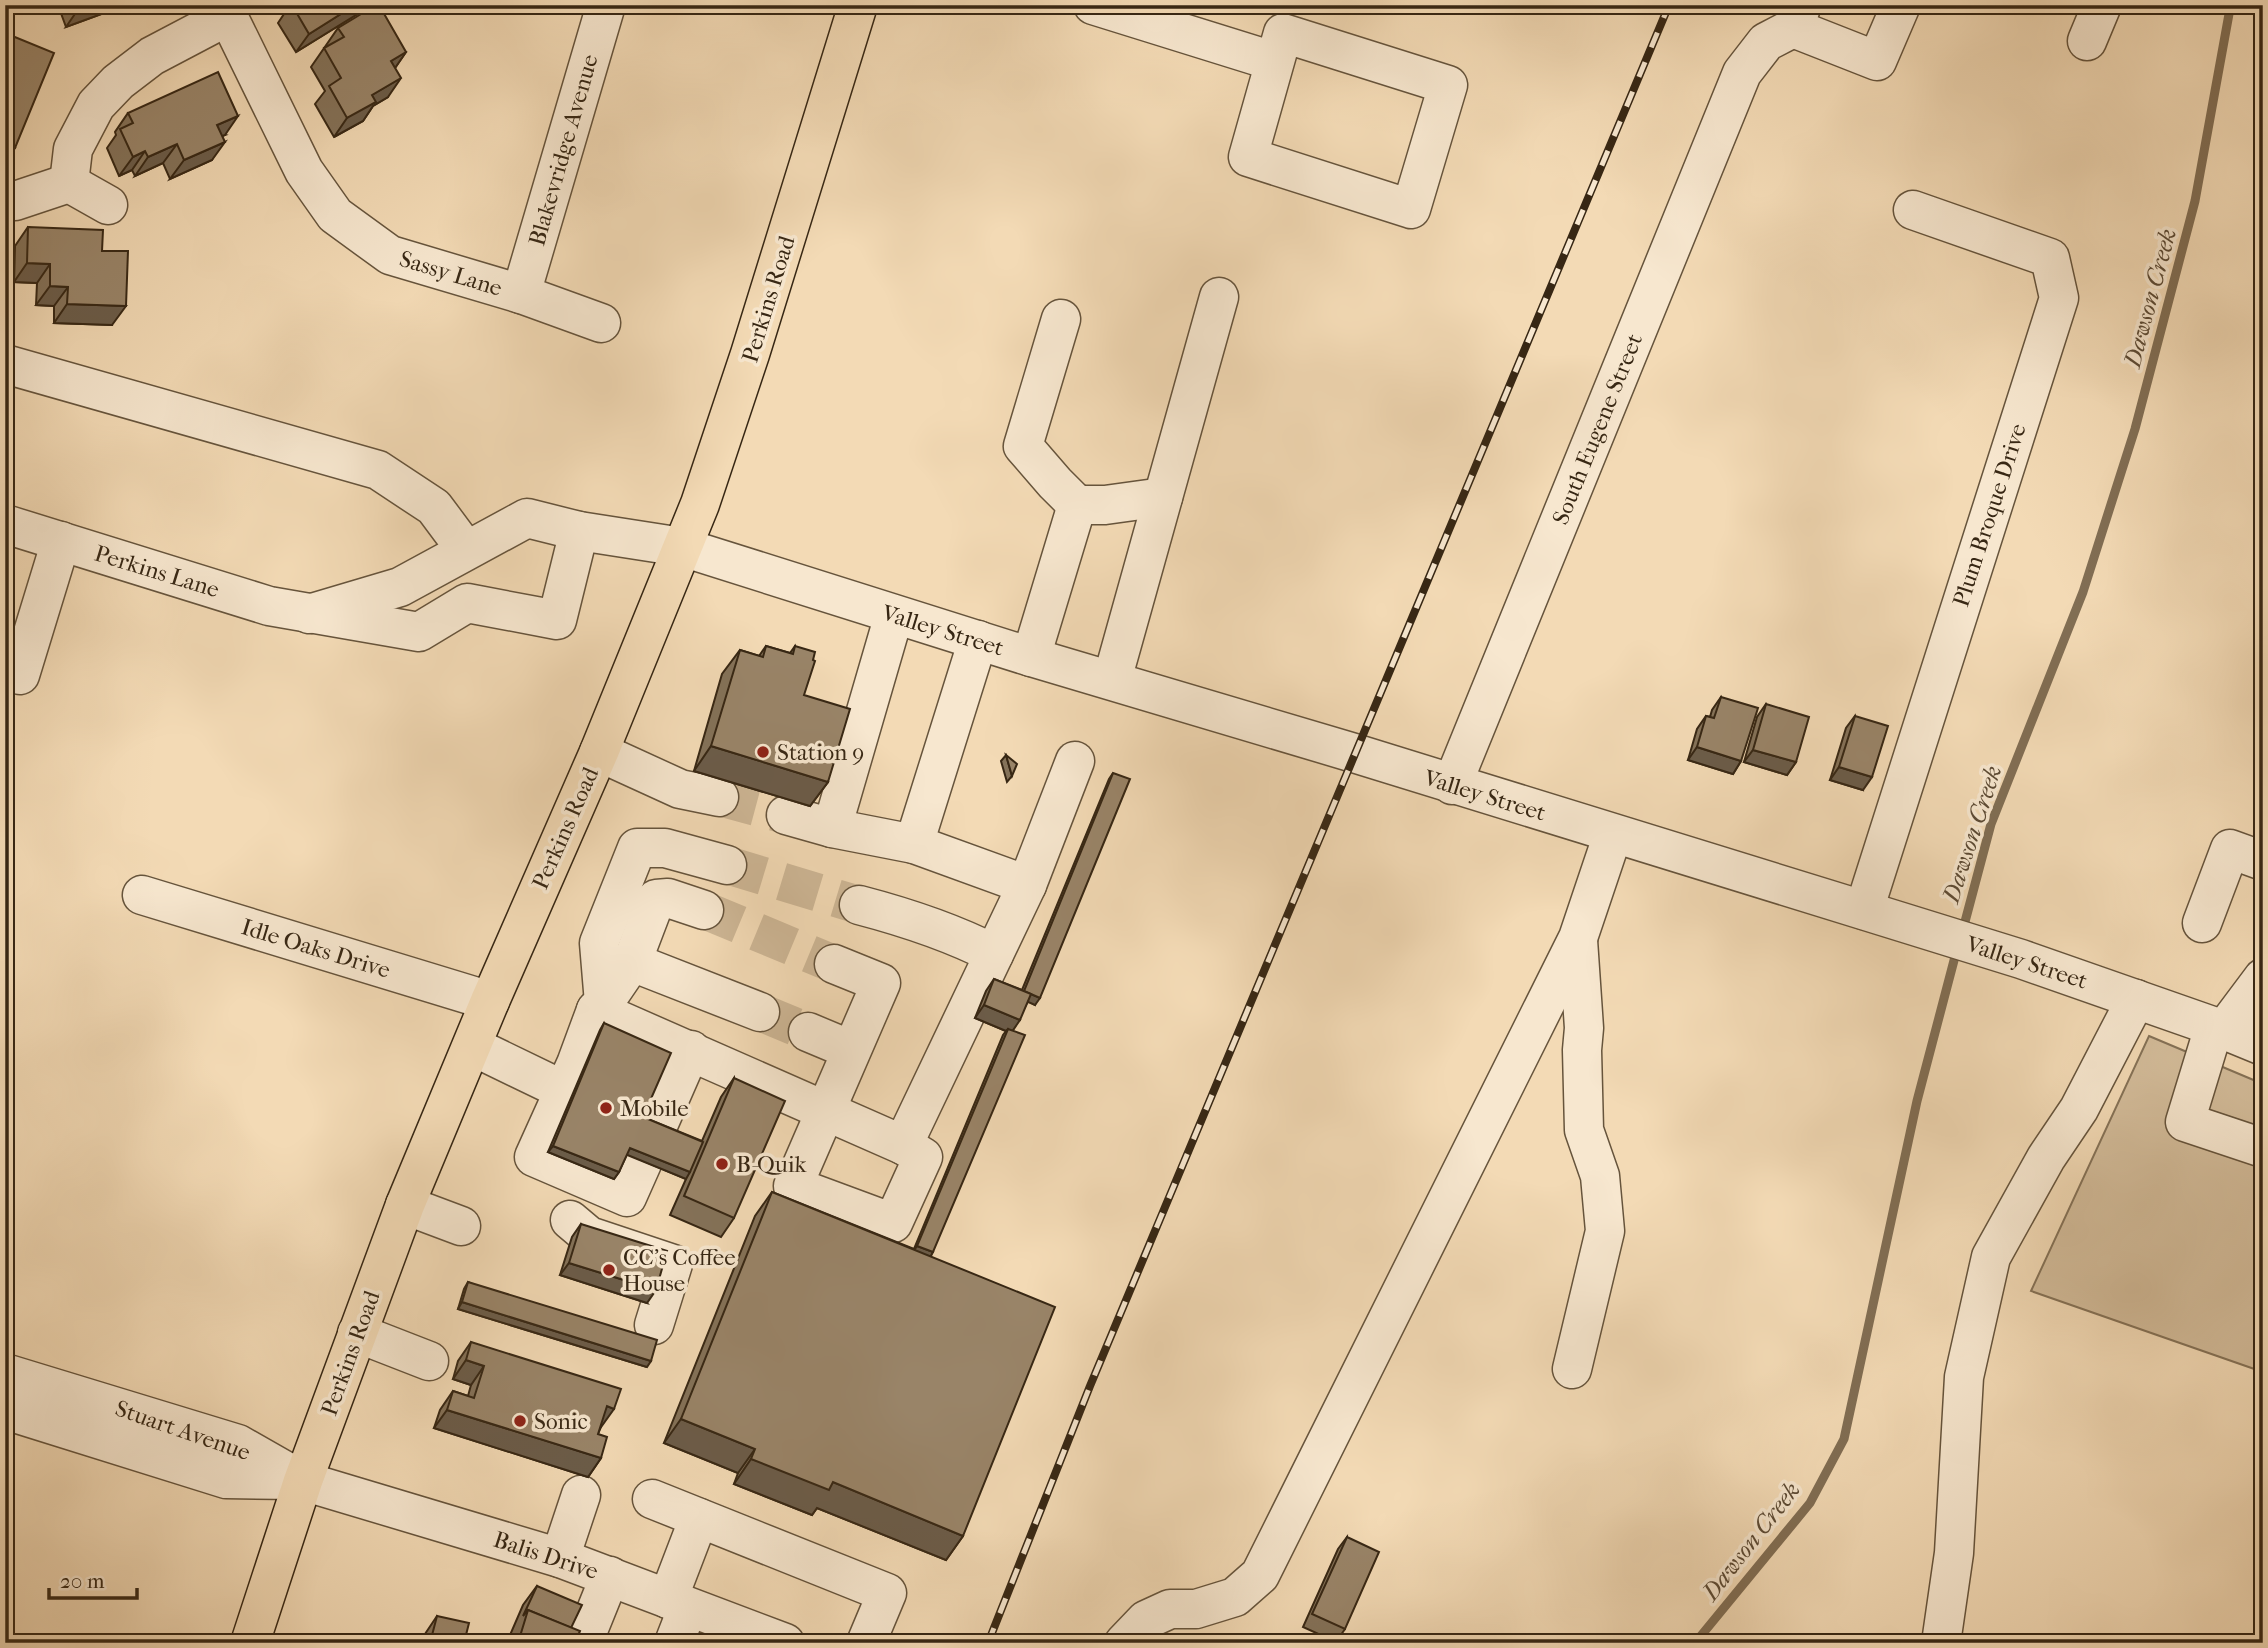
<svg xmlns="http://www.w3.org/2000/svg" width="2268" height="1648" font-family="'IM FELL French Canon',serif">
  <rect width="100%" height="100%" fill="#f3dab5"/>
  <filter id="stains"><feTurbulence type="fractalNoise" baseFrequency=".00286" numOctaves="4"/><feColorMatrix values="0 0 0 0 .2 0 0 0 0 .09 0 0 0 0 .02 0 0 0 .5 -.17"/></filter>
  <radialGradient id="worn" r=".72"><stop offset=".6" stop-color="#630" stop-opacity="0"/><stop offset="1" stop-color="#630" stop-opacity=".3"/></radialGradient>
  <polygon fill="#d3bc9a" stroke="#857257" stroke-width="2" points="2149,1036 2263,1084 2263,1372 2031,1291"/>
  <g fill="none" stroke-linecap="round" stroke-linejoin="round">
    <g stroke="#816e54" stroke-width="9">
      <polyline points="1962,933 1991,824 2083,592 2135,429 2195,201 2229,14 2229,5"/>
      <polyline points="1695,1643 1810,1503 1844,1439 1917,1101 1957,949"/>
    </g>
    <g stroke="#cdb695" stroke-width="38" stroke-dasharray="38 19" stroke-linecap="butt">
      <polyline points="719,797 786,815"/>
      <polyline points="727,865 859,905"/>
      <polyline points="704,910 834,964"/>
      <polyline points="760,1012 808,1032"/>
    </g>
    <g stroke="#66543c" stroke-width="41">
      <g id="minor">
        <polyline points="225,5 228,16 304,171 335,215 390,255 521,294 601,323"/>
        <polyline points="1093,5 1273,61"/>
        <polyline points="1793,28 1877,61 1901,5"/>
        <polygon points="1283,33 1448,85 1411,209 1248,157"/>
        <polyline points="2087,41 2102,5"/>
        <polyline points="69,183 73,149 96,105 118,82 152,56 228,16"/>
        <polyline points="5,200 15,201 69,183 108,205"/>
        <polyline points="521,294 606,5"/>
        <polyline points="1061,319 1023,446 1055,483 1077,505"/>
        <polyline points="5,364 378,470 434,507 466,550"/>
        <polyline points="5,524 269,606 419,632 467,603 557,620 579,531"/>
        <polyline points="309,614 400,587 527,518 579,531 682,547 1031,657 1354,753 1866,911 2021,959 2224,1030 2263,978"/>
        <polyline points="894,615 832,828 914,844"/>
        <polyline points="1031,657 1077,505 1105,505 1163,497"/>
        <polyline points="20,675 61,541"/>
        <polyline points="1112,680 1219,297"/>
        <polyline points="599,752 680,789 719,797"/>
        <polyline points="1452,785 1742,73 1766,42 1793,28 1802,5"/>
        <polyline points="786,815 832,828"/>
        <polyline points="1027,885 1075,761"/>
        <polyline points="142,895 490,1001"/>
        <path d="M859 905C905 917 951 932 994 954"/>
        <polyline points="1864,910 2059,298 2050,258 1913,210"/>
        <polyline points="2202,923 2230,849 2263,861"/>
        <polyline points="632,962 760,1012"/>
        <polyline points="834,964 881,983 793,1186 893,1223 923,1157 903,1145"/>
        <polyline points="604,1003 599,943 637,848 665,848 727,865"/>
        <polyline points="596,1010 903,1145 1027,885 914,844 978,640"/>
        <polyline points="2214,1027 2185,1122 2263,1148"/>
        <polyline points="2224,1030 2263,1046"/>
        <polyline points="808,1032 851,1050"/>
        <polyline points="472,1046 563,1090"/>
        <polyline points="656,1130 691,1050"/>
        <polyline points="643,1161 627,1197 534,1157 576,1064 596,1010 604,1003 632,962 656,899 668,898 704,910"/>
        <polyline points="405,1205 461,1226"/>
        <polyline points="570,1220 589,1236 673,1264 654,1325"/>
        <polyline points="357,1333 429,1361"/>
        <polyline points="1572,1369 1605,1231 1600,1176 1584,1130 1582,1050 1584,1028 1578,940"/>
        <polyline points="5,1373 238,1444 303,1481 560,1558 785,1643"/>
        <polyline points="5,1410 226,1479 297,1480"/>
        <polyline points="652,1499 887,1593 866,1643"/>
        <polyline points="560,1558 581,1495"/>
        <polyline points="668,1599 699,1518"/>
        <polyline points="583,1643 610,1576"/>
        <polyline points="674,1643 688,1607"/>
        <polyline points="1124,1643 1146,1620 1170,1609 1196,1609 1235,1597 1260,1575 1578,938 1613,834"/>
        <polyline points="1941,1643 1954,1553 1964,1377 1991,1257 2046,1158 2079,1109 2136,999"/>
      </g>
    </g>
    <g stroke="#372714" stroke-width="41">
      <polyline id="major" points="250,1643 303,1481 405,1205 490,1001 599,752 700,504 750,354 858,5"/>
    </g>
    <use href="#minor" stroke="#f7e7cf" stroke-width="38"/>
    <use href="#major" stroke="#f3dab5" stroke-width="38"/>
    <g stroke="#372714" stroke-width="8">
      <polyline id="rail" points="988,1643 1090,1386 1669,5"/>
    </g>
    <use href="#rail" stroke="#f7e7cf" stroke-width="5" stroke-dasharray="16" stroke-linecap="butt"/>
  </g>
  <g fill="#847259" stroke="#372714" stroke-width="2">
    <polygon points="58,5 120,5 118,8 66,27"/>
    <polygon points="290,5 372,5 296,52 278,23"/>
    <polygon points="338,28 406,52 395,68 388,97 373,106 363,121 334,137 315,104 325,91 311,67"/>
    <polygon points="128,113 225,135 222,136 212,160 170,179 163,163 135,176 132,170 119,176 107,148 116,135 115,132"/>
    <polygon points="28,227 102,251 112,325 54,323 54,306 36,305 37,283 14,282 15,246"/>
    <polygon points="766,646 790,653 795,646 804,695 828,782 810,806 694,771 722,674 740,650 759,656"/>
    <polygon points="1721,697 1741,761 1733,774 1688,760 1697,729 1706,716 1710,717 1712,710"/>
    <polygon points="1766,704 1796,762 1787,775 1744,762 1757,717"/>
    <polygon points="1855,716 1863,790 1830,780 1846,728"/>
    <polygon points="1006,755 1012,776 1007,782 1001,761"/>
    <polygon points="1113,773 1035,1005 1028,1001 1013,1030 931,1256 963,1536 946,1560 817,1508 812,1515 734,1484 738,1473 664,1443 755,1216 772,1192 914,1249 1003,1035 1006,1031 975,1018 986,991 994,979 1022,990 1109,779"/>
    <polygon points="604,1023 643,1117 702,1141 721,1097 734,1078 734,1218 721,1237 670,1215 686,1179 627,1154 619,1172 614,1179 548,1152 600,1030"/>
    <polygon points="581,1224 647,1303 560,1275 572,1237"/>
    <polygon points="468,1282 647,1367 458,1309 464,1289"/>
    <polygon points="471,1342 601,1427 598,1434 601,1458 588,1477 434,1428 440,1410 453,1391 468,1396 471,1385 453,1379 458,1361"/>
    <polygon points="1347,1537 1345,1629 1336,1642 1303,1627 1338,1549"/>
    <polygon points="537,1586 571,1628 575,1643 508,1643 510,1635 523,1605"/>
    <polygon points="437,1616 464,1643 419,1643"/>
  </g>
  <g fill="#6b5c49" stroke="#372714" stroke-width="2">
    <polygon points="87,5 120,5 118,8 66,27 79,8"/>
    <polygon points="355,5 372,5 296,52 309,34"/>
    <polygon points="406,52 393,71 391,61"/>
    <polygon points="401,78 388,97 373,106 363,121 334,137 347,118 372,95"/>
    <polygon points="238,116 225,135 204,144 217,125"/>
    <polygon points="225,142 212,160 170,179 184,160"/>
    <polygon points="5,144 15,148 5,161"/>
    <polygon points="177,144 163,163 135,176 148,157"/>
    <polygon points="145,151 132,170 119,176 133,157"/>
    <polygon points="27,263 50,264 37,283 14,282"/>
    <polygon points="50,286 68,287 54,306 36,305"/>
    <polygon points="67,304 126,306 112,325 54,323"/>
    <polygon points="711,746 828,782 810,806 694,771"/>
    <polygon points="1697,747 1741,761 1733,774 1688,760"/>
    <polygon points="1753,750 1796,762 1787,775 1744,762"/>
    <polygon points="1839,767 1872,777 1863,790 1830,780"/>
    <polygon points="1024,991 1040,998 1035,1005 1019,998"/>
    <polygon points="984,1005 1020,1020 1011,1033 1008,1029 1006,1031 975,1018"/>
    <polygon points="553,1146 619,1172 614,1179 548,1152"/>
    <polygon points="630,1148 690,1172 686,1179 625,1154"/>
    <polygon points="917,1246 933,1252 929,1259 913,1252"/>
    <polygon points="569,1263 656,1290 647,1303 560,1275"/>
    <polygon points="462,1302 651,1361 647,1367 458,1309"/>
    <polygon points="466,1360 484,1366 471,1385 453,1379"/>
    <polygon points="607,1406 614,1409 601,1427 594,1425"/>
    <polygon points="447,1410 601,1458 588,1477 434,1428"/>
    <polygon points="681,1419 755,1449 738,1473 664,1443"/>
    <polygon points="751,1459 833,1482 963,1536 946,1560 817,1508 812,1515 734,1484"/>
  </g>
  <g fill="#998468" stroke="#372714" stroke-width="2">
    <polygon points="292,5 355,5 309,34"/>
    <polygon points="376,5 379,5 406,52 391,61 401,78 372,95 376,102 347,118 329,86 341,78 324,48 344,37 338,28"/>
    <polygon points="5,33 54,53 15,148 5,144"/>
    <polygon points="218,72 238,116 217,125 225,142 184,160 177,144 148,157 145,151 133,157 120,129 133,123 128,113"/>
    <polygon points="28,227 103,230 102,251 128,251 126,306 67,304 68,287 50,286 50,264 27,263"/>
    <polygon points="766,646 793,654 795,646 815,652 813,660 815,661 804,695 850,709 828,782 711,746 740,650 763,657"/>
    <polygon points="1721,697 1758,708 1741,761 1697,747 1706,716 1714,718"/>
    <polygon points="1766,704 1809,717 1796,762 1753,750"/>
    <polygon points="1855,716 1888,726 1872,777 1839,767"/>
    <polygon points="1006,755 1017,764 1012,776"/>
    <polygon points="1113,773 1130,779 1040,998 1024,991"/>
    <polygon points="994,979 1031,994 1020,1020 984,1005"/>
    <polygon points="604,1023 671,1053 643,1117 703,1142 690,1172 630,1148 619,1172 553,1146"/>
    <polygon points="1008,1029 1025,1035 933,1252 917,1246"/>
    <polygon points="734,1078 785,1101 734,1218 684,1196"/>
    <polygon points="772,1192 1055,1307 963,1536 833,1482 829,1490 751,1459 755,1449 681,1419"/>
    <polygon points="581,1224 667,1251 656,1290 569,1263"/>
    <polygon points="468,1282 657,1340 651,1361 462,1302"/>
    <polygon points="471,1342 621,1389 614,1409 607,1406 598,1434 607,1437 601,1458 447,1410 453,1391 474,1398 484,1366 466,1360"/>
    <polygon points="1347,1537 1379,1552 1345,1629 1312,1614"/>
    <polygon points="537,1586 582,1605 571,1628 528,1610 523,1616"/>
    <polygon points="528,1610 580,1631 575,1643 518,1643"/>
    <polygon points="437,1616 469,1623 464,1643 430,1643"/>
    <polygon points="1200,1639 1211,1643 1199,1643"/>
  </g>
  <g fill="#8f2418" stroke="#f7e7cf" stroke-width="2.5">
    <circle cx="763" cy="752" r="7"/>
    <circle cx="606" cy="1108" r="7"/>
    <circle cx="722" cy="1164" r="7"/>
    <circle cx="609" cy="1270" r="7"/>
    <circle cx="520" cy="1421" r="7"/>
  </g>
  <g text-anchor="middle" stroke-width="7" stroke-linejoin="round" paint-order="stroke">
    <g font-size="23" fill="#372714" stroke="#f7e7cf">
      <text transform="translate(563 150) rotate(-74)" y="8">Blakevridge Avenue</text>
      <text transform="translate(451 273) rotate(17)" y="8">Sassy Lane</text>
      <text transform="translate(768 299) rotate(-73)" y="8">Perkins Road</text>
      <text transform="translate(1597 429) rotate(-68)" y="8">South Eugene Street</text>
      <text transform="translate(1989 515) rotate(-72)" y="8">Plum Broque Drive</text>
      <text transform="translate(157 571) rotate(17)" y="8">Perkins Lane</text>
      <text transform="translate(943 630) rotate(17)" y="8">Valley Street</text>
      <text transform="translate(1485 795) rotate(17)" y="8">Valley Street</text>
      <text transform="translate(565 828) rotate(-66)" y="8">Perkins Road</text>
      <text transform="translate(316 948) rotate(17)" y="8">Idle Oaks Drive</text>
      <text transform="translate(2027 962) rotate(18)" y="8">Valley Street</text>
      <text transform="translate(350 1353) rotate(-70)" y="8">Perkins Road</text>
      <text transform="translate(183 1430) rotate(19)" y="8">Stuart Avenue</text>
      <text transform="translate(546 1555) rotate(18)" y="8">Balis Drive</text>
    </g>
    <g font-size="23" fill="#372714" stroke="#f7e7cf" text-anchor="start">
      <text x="777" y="760">Station 9</text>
      <text x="620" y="1116">Mobile</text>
      <text x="736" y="1172">B-Quik</text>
      <text x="623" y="1265">CC's Coffee<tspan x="623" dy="26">House</tspan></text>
      <text x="534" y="1429">Sonic</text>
    </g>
    <g font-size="24" font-style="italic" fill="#5c4a34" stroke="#f7e7cf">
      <text transform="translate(2150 298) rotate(-75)" y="8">Dawson Creek</text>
      <text transform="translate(1972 834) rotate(-72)" y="8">Dawson Creek</text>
      <text transform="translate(1751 1541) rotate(-52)" y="8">Dawson Creek</text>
    </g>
  </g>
  <rect width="2268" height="1648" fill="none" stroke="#f3dab5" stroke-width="28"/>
  <rect x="7" y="7" width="2254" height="1634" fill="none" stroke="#372714" stroke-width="3.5"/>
  <rect x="14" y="14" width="2240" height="1620" fill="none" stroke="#372714" stroke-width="2"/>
  <path d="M49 1588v10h88v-10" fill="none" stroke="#372714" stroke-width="3.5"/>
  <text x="60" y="1588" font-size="21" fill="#372714" stroke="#f7e7cf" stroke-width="5" paint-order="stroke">20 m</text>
  <rect width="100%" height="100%" filter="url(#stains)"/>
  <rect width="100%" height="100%" fill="url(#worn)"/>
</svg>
